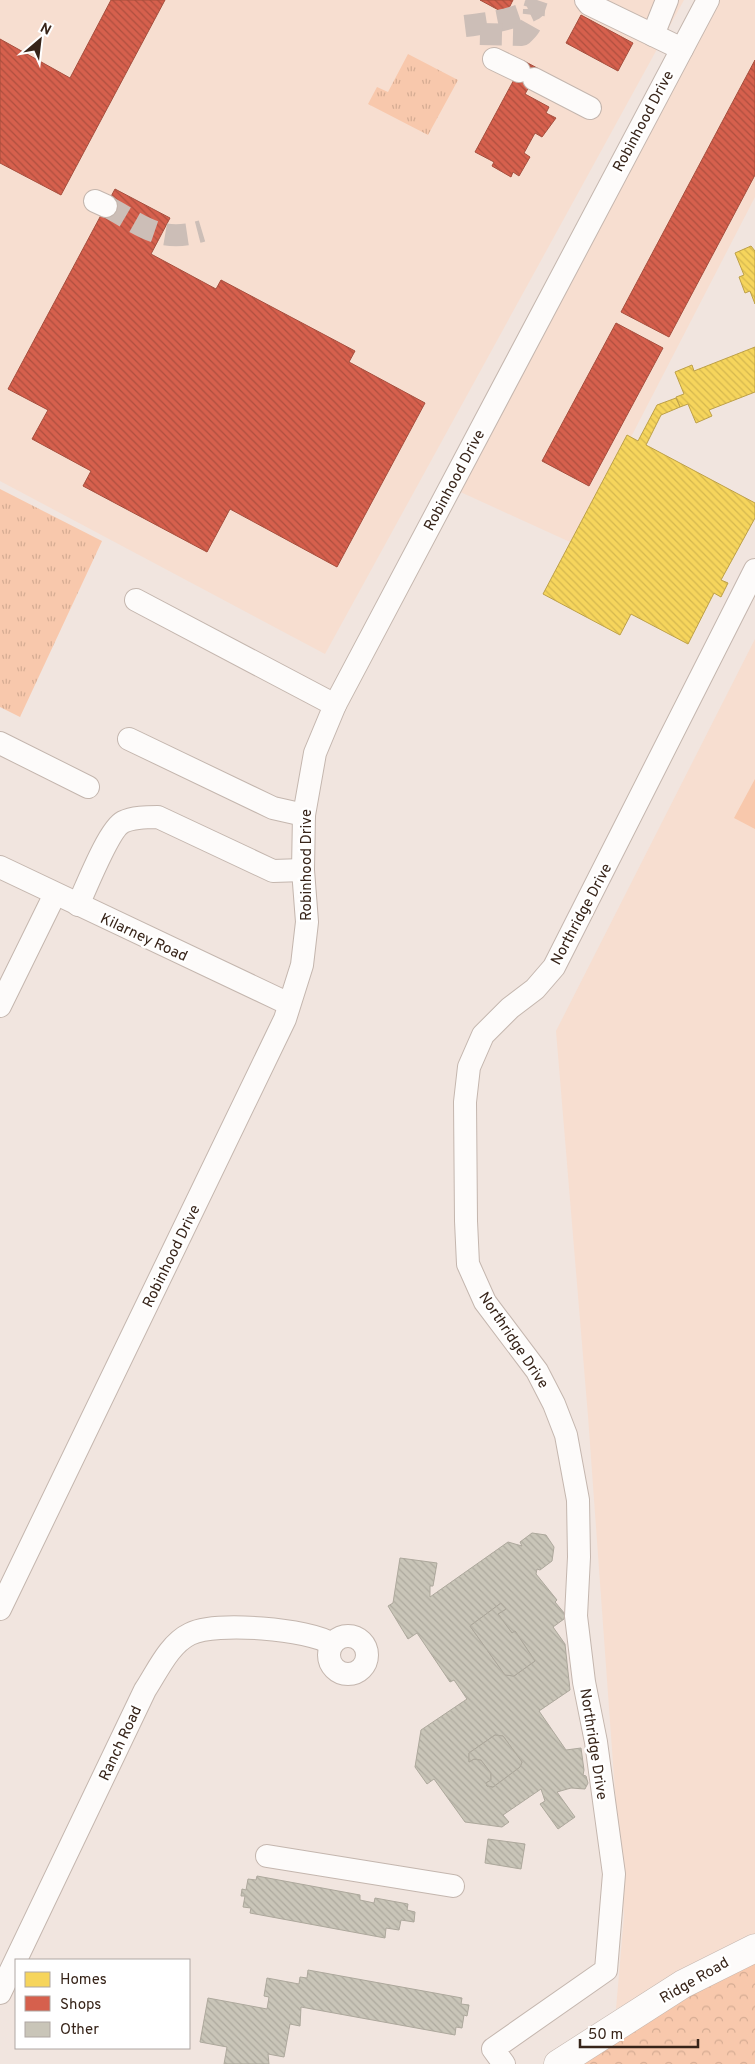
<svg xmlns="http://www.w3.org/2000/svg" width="755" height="2064" font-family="Overpass,sans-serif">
  <defs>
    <pattern id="grass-tufts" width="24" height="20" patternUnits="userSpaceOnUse" patternTransform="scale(1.25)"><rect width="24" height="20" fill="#f8c8ac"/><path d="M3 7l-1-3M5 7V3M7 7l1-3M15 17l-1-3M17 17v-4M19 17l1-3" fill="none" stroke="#d5ac93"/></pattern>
    <pattern id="forest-crowns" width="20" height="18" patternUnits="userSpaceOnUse" patternTransform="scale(1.25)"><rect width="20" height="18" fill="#f8c8ac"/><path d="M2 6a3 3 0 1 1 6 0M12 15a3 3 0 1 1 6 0" fill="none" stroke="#d5ac93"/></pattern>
    <pattern id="homes-back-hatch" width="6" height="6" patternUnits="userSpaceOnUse" patternTransform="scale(1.25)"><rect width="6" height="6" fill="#f6d55c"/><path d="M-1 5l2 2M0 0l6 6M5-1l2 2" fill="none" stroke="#d4b74f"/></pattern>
    <pattern id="shops-back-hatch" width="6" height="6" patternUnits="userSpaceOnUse" patternTransform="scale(1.25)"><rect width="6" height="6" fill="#d6604d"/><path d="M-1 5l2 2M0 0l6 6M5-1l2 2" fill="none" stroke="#ae4f3f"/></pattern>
    <pattern id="building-back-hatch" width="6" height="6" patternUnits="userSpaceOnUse" patternTransform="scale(1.25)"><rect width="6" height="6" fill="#c9c5b8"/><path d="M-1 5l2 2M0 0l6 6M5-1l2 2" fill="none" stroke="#ada99e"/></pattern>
  </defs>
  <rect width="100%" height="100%" fill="#f1e5df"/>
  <g fill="#f7ded0">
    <polygon points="0,0 684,0 325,654 0,481"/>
    <polygon points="718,0 755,0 755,197 631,437 627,435 570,542 456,490"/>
    <polygon points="755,639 755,1938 616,2009 624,1916 588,1416 556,1031"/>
  </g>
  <g fill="url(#grass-tufts)">
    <polygon points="408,54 458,80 428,135 368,104 377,87 388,92"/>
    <polygon points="0,489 102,541 20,717 0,707"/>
  </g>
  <polygon fill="url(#forest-crowns)" points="755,1948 755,2064 558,2064"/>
  <polygon fill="#f8c8ac" points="755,779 755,829 734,818"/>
  <g fill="url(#homes-back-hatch)" stroke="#bda048">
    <polygon points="751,246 755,251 755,304 750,291 745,293 739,277 744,275 735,253"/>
    <polygon points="755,347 755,392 709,410 712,416 696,423 688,404 680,407 676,397 684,394 675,372 692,365 694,371"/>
    <polygon points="676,398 680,407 661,415 646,445 755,503 755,518 721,580 728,583 721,597 714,593 688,644 631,614 620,635 543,594 627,435 638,441 657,405"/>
  </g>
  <g fill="url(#shops-back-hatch)" stroke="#a64e3d">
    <polygon points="111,0 165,0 61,195 0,163 0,39 70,78"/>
    <polygon points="480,0 513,0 506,14"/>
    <polygon points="581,15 633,43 618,71 566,43"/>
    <polygon points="755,60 755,175 669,337 621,312"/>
    <polygon points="524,61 539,69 525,94 549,107 546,113 556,118 542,137 535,133 524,153 530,157 519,176 513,172 511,177 492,166 494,162 475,152"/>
    <polygon points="115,189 170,218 151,254 216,289 221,280 355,351 349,362 425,403 337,567 230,509 207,552 83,486 91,471 32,439 48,410 8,389"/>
    <polygon points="616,323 663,348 589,486 542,461"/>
  </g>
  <g fill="url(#building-back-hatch)" stroke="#ada89c" fill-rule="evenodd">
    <path d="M532 1533 546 1535 554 1547 552 1561 540 1570 537 1569 536 1574 557 1600 555 1602 565 1614 564 1619 553 1627 565 1644 570 1690 539 1711 566 1750 581 1748 584 1770 583 1775 586 1776 588 1783 585 1789 571 1788 557 1792 575 1817 558 1829 540 1804 545 1801 541 1789 503 1815 509 1822 502 1827 465 1822 434 1779 427 1784 415 1767 421 1730 467 1699 454 1680 450 1682 417 1633 408 1639 388 1606 393 1603 400 1558 437 1563 433 1586H430V1597L508 1542 522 1546 520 1542ZM501 1603 506 1609 498 1614 512 1633 515 1631 535 1661 514 1676 505 1675 470 1626ZM495 1735 503 1736 522 1762 520 1767 493 1787 487 1786 486 1783 491 1780V1773L481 1760 474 1759 469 1762V1753Z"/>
    <polygon points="501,1603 506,1609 498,1614 512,1633 515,1631 535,1661 514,1676 505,1675 470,1626"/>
    <polygon points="495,1735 503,1736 522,1762 520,1767 493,1787 487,1786 486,1783 491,1780 491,1773 481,1760 474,1759 469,1762 469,1753"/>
    <polygon points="488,1839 525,1844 521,1869 485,1863"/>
    <polygon points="257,1876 360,1895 360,1900 374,1903 375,1898 408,1904 407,1910 415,1912 414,1922 401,1920 399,1930 386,1928 385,1938 250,1913 251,1908 243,1907 245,1896 241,1896 242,1889 246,1890 248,1879 256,1880"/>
    <polygon points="308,1970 462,1998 461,2004 469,2005 467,2016 464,2015 462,2028 456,2027 455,2035 301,2007 300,2026 290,2024 284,2057 268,2054 269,2064 224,2064 227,2047 200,2042 208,1998 267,2009 269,1997 264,1996 267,1978 299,1984 300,1977 307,1978"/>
  </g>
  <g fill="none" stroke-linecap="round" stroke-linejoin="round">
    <g stroke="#ccbeb7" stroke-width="22" stroke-dasharray="22 11" stroke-linecap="butt">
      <path d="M465 26C489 23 513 20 534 9L537 0"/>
      <path d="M480 34 522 35C531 27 534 21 534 9"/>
      <path d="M106 206C142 225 159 244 202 231"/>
    </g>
    <g stroke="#c4b6ae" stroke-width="24">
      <g id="minor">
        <polyline points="586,0 589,4 682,49"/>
        <polyline points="653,35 667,0"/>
        <polyline points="494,59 519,71"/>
        <polyline points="534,79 590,108"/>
        <polyline points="95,201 106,206"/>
        <polyline points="136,600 335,705"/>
        <polyline points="129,739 273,808 304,815"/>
        <polyline points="0,743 88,787"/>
        <polyline points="0,867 289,1004"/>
        <path d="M78 905C86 888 109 829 123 822 133 817 147 817 158 817L273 871 303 870"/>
        <polyline points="0,1006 55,894"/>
        <polyline points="0,1609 285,1019 302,965 307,922 303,870 304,815 315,753 335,705 708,0"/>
        <circle cx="348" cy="1655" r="19"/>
        <polyline points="267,1856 453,1886"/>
        <path d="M0 1993 145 1690C157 1672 169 1644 190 1634 216 1621 309 1629 332 1644"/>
        <polyline points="504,2064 493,2049 606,1970 614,1874 596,1742 584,1682 576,1616 579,1557 578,1500 566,1435 554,1404 537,1371 485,1302 468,1264 466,1221 465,1102 469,1067 483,1035 510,1008 535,989 554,967 755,570"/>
      </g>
    </g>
    <g stroke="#c4b6ae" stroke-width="29">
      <polyline id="major" points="558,2064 683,1984 755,1948"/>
    </g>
    <use href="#minor" stroke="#fdfbfa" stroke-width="22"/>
    <use href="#major" stroke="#fdfbfa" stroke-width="28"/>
  </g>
  <g text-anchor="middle" stroke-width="5" stroke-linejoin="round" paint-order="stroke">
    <g font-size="15" fill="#372419" stroke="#fff">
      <text transform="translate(643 121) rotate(-62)" y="5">Robinhood Drive</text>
      <text transform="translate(454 480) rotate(-62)" y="5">Robinhood Drive</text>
      <text transform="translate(306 865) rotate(-90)" y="5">Robinhood Drive</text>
      <text transform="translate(581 914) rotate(-62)" y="5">Northridge Drive</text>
      <text transform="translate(144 937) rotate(25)" y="5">Kilarney Road</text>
      <text transform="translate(171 1256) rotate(-64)" y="5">Robinhood Drive</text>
      <text transform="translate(514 1340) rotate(56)" y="5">Northridge Drive</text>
      <text transform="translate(120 1743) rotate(-65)" y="5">Ranch Road</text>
      <text transform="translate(594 1744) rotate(81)" y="5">Northridge Drive</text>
      <text transform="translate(694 1980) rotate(-30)" y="5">Ridge Road</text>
    </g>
  </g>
  <rect x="15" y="1959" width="175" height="90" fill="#ffffff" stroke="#afa7a3"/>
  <rect x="25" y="1972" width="25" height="15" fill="#f6d55c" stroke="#afa7a3"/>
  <text x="60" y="1984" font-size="15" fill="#372419">Homes</text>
  <rect x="25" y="1996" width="25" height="15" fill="#d6604d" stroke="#afa7a3"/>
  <text x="60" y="2009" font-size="15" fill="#372419">Shops</text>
  <rect x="25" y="2022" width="25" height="15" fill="#c9c5b8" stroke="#afa7a3"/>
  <text x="60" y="2034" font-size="15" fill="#372419">Other</text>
  <g transform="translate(40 40) rotate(28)" stroke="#ffffff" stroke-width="4" paint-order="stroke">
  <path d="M0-4L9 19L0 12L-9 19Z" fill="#372419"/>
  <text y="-8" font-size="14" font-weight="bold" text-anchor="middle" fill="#372419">N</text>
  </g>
  <path d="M580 2039v8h118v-8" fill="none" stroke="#372419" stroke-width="2.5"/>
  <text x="588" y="2039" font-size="15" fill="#372419" stroke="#ffffff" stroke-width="4" paint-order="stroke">50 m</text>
</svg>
